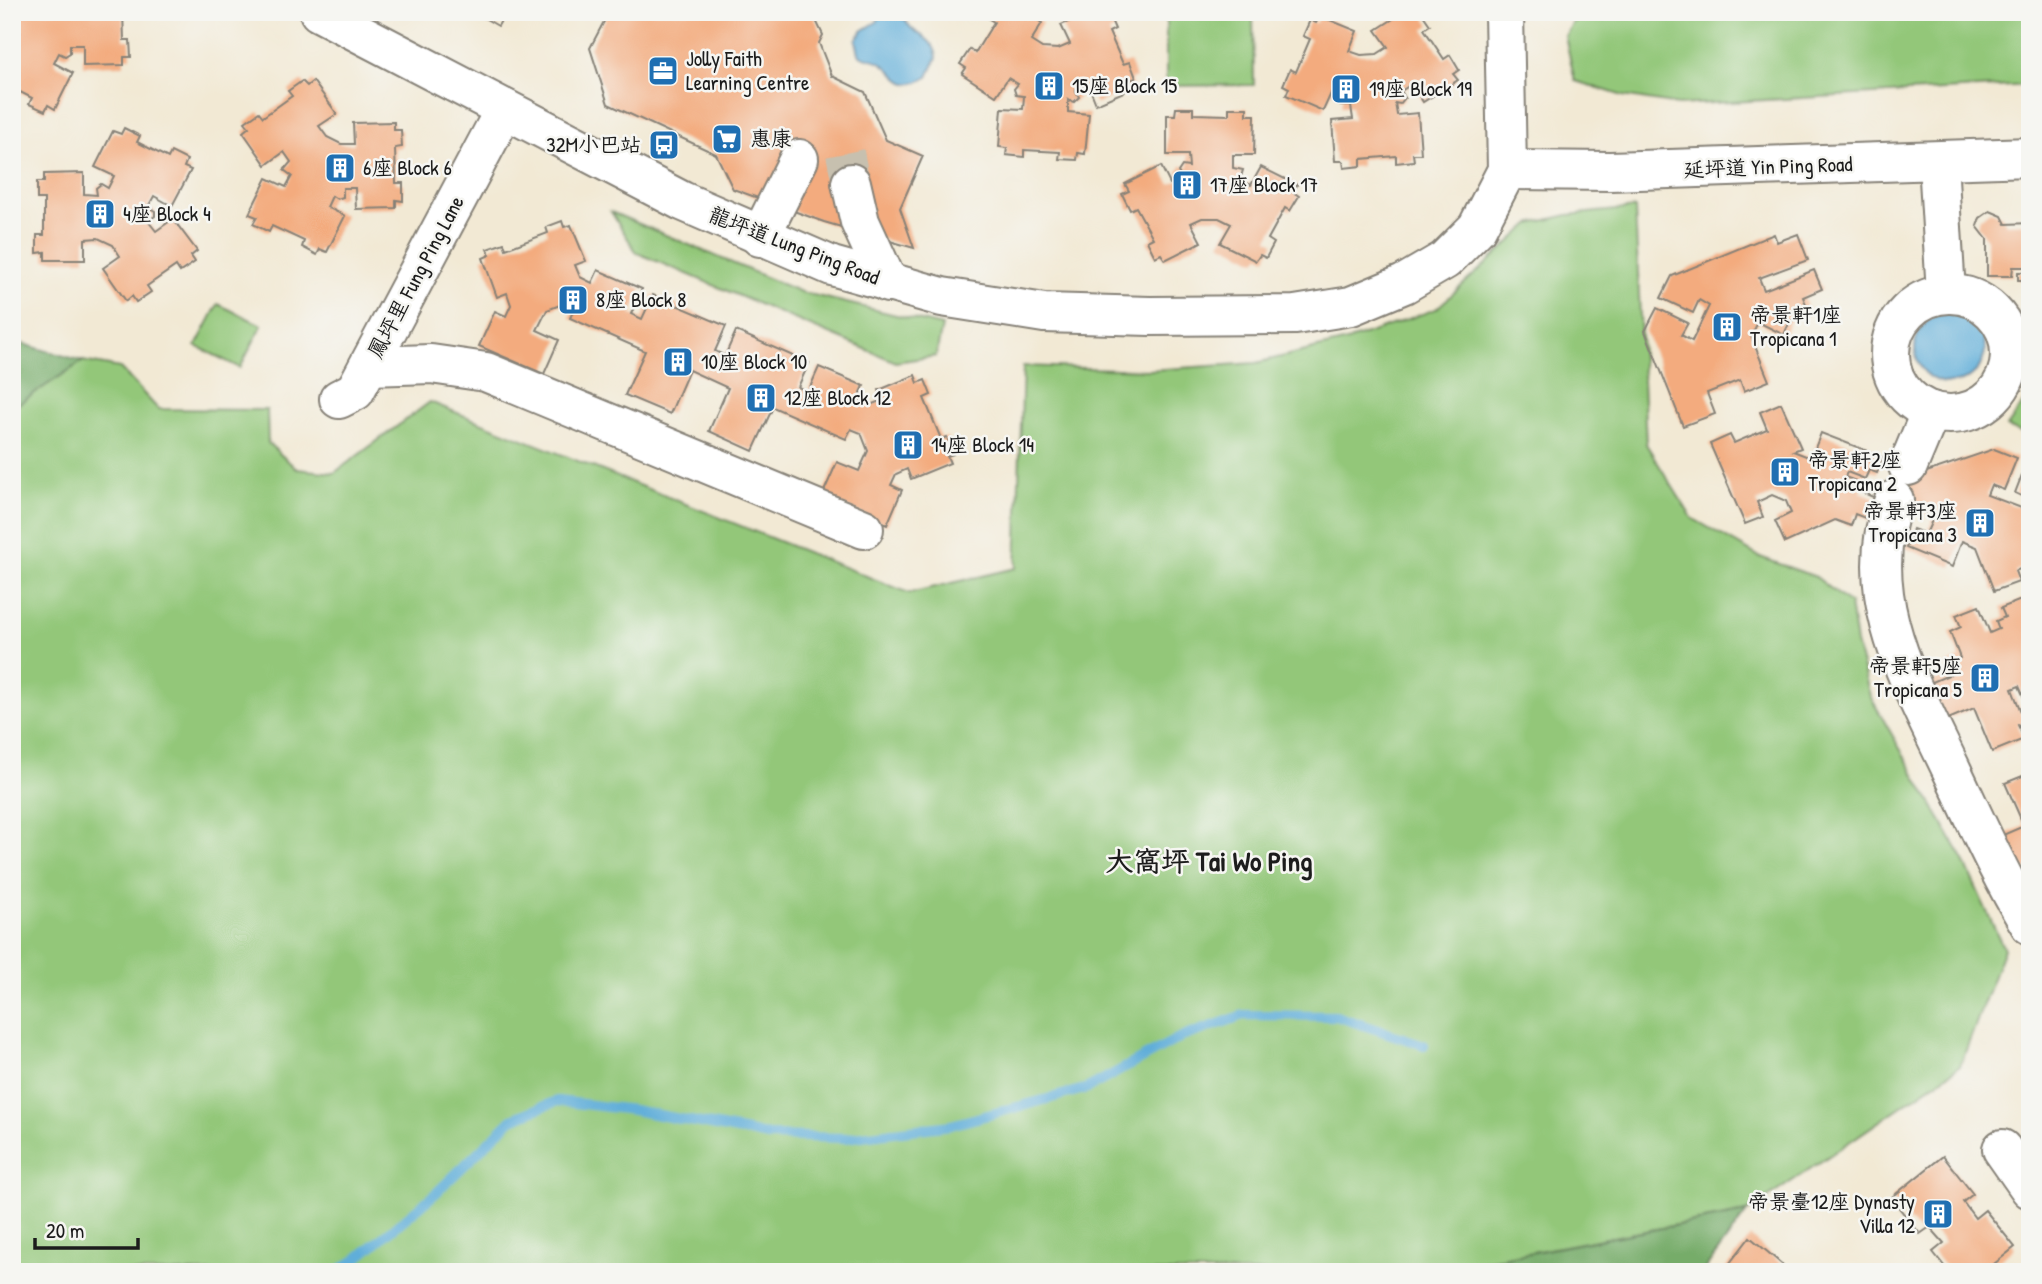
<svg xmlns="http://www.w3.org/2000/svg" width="2042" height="1284" font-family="'Patrick Hand','LXGW WenKai TC',sans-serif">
  <rect width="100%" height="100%" fill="#f6f6f2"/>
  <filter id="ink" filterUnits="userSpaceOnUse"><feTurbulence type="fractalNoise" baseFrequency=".0143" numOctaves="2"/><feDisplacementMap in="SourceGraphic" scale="14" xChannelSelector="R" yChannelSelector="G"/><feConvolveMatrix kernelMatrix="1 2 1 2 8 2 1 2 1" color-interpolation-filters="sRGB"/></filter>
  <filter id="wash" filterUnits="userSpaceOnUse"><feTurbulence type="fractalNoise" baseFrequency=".00686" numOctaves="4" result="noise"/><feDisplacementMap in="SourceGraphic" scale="28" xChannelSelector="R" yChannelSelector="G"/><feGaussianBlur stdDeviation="1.57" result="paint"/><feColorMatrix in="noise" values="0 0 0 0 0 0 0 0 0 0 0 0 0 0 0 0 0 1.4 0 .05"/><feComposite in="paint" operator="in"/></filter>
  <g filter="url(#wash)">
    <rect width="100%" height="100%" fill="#f2e9d4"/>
    <g fill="#93c779" stroke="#58724a" stroke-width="2">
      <polygon points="1579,12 2030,12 2030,85 1678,105 1623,96 1575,81 1565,36"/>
      <polygon points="1253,14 1254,85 1166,86 1166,15"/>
      <polygon points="1635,208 1646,444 1692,518 1760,557 1816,577 1850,604 1856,643 1870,696 1964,861 2004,949 1960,1066 1747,1212 1427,1272 12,1272 12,408 83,361 120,368 158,409 267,410 268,443 297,469 334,473 430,402 909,593 1016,568 1023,366 1149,370 1256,363 1347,341 1436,309 1530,224 1568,215"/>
      <polygon points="611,212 801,292 942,326 936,356 896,362 637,253"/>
      <polygon points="218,304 262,325 240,368 196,346"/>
      <polygon points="2030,394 2030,436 2007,427"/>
    </g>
    <g fill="#76ac69" stroke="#496442" stroke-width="2">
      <polygon points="12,341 83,361 12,408"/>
      <polygon points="1747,1212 1703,1272 1427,1272"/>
    </g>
    <g fill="#60aed9" stroke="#3e657a" stroke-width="2">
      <path d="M878 12H907L905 19C912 36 933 34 937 57L928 77C899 94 899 73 880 62 873 58 865 59 859 54L856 40 862 31 878 21Z"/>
      <circle cx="1950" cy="348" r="35"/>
    </g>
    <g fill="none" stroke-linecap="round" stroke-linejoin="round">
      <polyline stroke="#60aed9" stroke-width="10" points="336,1272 354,1261 435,1194 512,1119 557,1101 633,1110 768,1136 845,1138 951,1125 1088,1088 1179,1038 1244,1015 1336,1016 1424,1045"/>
    </g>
    <g id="blocks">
      <g fill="#f3ab7e">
        <polygon points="13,12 123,12 124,40 130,40 131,57 124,57 124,65 83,66 83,45 70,45 70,53 65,56 59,53 54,63 73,73 55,109 48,105 45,111 29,104 32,98 12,88 12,44 20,33 12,28 13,22 18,19"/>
        <polygon points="474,12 506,12 498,26"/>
        <polygon points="609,12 812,12 823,35 819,43 832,76 865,92 886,140 923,156 900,208 914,248 824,222 733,189 716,154 608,104 590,48"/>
        <polygon points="993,12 1026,12 1042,23 1031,41 1042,48 1058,49 1070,44 1061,25 1091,12 1100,12 1102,16 1108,13 1115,29 1109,32 1123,64 1130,62 1136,78 1130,80 1133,88 1096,104 1088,84 1075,89 1079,97 1074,102 1068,100 1068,112 1089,114 1085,154 1078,153 1077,160 1059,159 1060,152 1024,150 1024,157 1006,155 1007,148 999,147 1002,108 1023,109 1024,96 1016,95 1014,89 1018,84 1008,78 996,96 962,74 966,68 960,64 970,49 975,53 994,22 989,19"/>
        <polygon points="1404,12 1414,15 1421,12 1430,25 1424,29 1444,59 1450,55 1459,70 1453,74 1458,80 1423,102 1412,84 1401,91 1405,98 1400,104 1395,103 1397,115 1418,113 1421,154 1413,154 1414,161 1396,163 1396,156 1361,159 1361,166 1344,168 1343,161 1335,161 1332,121 1353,119 1351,106 1341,106 1343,95 1332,91 1323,111 1286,95 1289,88 1283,85 1290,69 1296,72 1310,39 1303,36 1310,20 1316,23 1320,16 1357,31 1349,51 1361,55 1377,54 1388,47 1376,30"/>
        <polygon points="302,81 307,86 313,81 337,114 319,126 327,137 341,144 354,144 353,123 394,122 394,130 401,130 402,147 395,148 396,183 403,183 403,201 396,200 396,208 356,209 355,188 343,188 343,197 337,199 332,196 327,207 345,216 327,252 320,249 317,255 302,247 304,241 272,226 269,232 253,224 257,217 249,214 267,178 286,187 292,176 284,170 291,162 284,152 266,165 243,132 249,127 245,122 259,112 263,117 292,96 288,91"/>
        <polygon points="1176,108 1193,108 1193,114 1229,115 1229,108 1247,108 1247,115 1255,115 1254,155 1233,155 1233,168 1243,170 1240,180 1251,185 1261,167 1297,185 1293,192 1299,196 1290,211 1285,208 1268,239 1274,243 1266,258 1260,255 1256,261 1220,243 1231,224 1219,218 1202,218 1191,223 1201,242 1165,260 1161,254 1155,257 1147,241 1153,238 1136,207 1130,210 1122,194 1129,191 1125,184 1161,166 1170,184 1182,179 1178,172 1182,166 1189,167 1188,155 1167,155 1167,115 1175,115"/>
        <polygon points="124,128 140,136 137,142 168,158 171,152 187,160 184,167 191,170 172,206 154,196 148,207 155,211 155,216 148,221 156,231 173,219 197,251 191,256 195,262 180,272 176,266 147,286 151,292 136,302 132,296 126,301 103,268 120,256 113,245 98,238 85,239 85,260 45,260 45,252 37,253 37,235 44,235 44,199 37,199 37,182 44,182 44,174 84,173 84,194 97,195 96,188 101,184 108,188 114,176 95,167 113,131 121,134"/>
        <polygon points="1990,211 2002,216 2006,224 2030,223 2030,267 2013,267 2012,276 1987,276 1987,239 1977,226 1980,218"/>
        <polygon points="562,221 564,227 571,225 586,261 575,265 580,277 592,283 598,270 642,289 631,314 642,319 653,295 726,326 715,351 725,356 736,331 809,363 798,387 808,392 819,367 864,386 858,399 870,405 883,400 879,390 915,375 918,383 925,380 931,395 924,398 941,439 947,437 953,454 947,456 950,463 911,479 907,469 896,474 891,485 902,490 887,525 822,496 837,462 859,471 868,451 861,433 851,429 846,439 773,407 753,451 709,431 728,388 689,370 670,414 625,395 645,351 570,318 575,307 565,303 547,310 537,330 559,340 544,374 479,346 495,311 506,316 511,305 507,293 497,297 483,258 490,255 487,249 504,243 506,249 548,233 546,227"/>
        <polygon points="1774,234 1777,242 1798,234 1808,260 1759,278 1764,290 1814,270 1822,289 1803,297 1810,314 1790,321 1784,335 1758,322 1751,336 1769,381 1744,391 1740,380 1707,393 1715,414 1683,426 1645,331 1657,308 1688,323 1681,335 1692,341 1709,306 1699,300 1693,313 1661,298 1672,276"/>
        <polygon points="2018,272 2030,272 2030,299 2023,299 2023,280 2018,280"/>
        <polygon points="1781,403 1801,448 1793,451 1811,458 1821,433 1883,457 1877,473 1869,470 1865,479 1847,472 1845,477 1864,484 1861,492 1878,499 1870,520 1855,514 1851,526 1835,520 1785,543 1775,521 1791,513 1786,501 1772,495 1757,502 1763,517 1745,524 1710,444 1730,435 1734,443 1767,429 1760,412"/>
        <polygon points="1994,449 2017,458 2004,490 1991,485 1987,495 2024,509 2028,499 2015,493 2027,462 2030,463 2030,565 2015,571 2019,582 1994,591 1977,547 1962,541 1952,567 1906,548 1913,529 1926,534 1934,516 1884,496 1898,463 1924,473"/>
        <polygon points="2026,598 2030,607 2030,711 2019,686 2012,689 2025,722 2018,725 2024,739 1992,752 1974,708 1946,720 1930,683 1951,674 1946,664 1960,658 1950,632 1961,627 1956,615 1979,606 1990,633 1999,629 1996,621 2005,617 2001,608"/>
        <polygon points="2030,773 2030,867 2012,875 1996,838 2024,826 2005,783"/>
        <polygon points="1943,1156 1973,1194 1963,1202 1975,1218 1985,1210 2015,1247 1984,1272 1949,1272 1933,1252 1944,1243 1930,1227 1920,1234 1891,1198"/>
        <polygon points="1750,1237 1791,1272 1723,1272"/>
      </g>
    </g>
  </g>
  <g filter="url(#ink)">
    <use href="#blocks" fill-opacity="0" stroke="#878278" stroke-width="2"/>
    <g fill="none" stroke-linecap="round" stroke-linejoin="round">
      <polyline stroke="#c7c0af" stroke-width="38" stroke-dasharray="38 19" stroke-linecap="butt" points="845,153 851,183"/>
      <g stroke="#878278" stroke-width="42">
        <g id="minor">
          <polyline points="319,12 682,201 832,266 942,297 1044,313 1150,316 1295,315 1351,306 1404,284 1445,260 1477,228 1507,170 1504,12"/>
          <polyline points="1938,162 1946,293"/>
          <polyline points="1507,170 1610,171 2030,157"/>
          <polyline points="851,183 860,222 888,283"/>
          <polyline points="760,237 799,159"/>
          <circle cx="1950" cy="354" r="60"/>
          <polyline points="369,366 431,364 486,372 864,529"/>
          <polyline points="339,399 355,391 505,109"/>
          <polyline points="1908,466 1931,411"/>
          <path d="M1894 500C1857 595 1913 688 1953 773 1977 824 2000 876 2030 925"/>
          <polyline points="2002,1149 2030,1189"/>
        </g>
      </g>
      <use href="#minor" stroke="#fff" stroke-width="38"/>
    </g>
  </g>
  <defs>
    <g id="office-square" transform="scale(1.575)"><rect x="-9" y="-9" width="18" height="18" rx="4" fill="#1f6fb2" stroke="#f6f6f2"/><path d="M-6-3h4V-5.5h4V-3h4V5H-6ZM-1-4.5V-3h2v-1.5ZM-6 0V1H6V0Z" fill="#fff"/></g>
    <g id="building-square" transform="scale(1.575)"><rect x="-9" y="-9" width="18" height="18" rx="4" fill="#1f6fb2" stroke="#f6f6f2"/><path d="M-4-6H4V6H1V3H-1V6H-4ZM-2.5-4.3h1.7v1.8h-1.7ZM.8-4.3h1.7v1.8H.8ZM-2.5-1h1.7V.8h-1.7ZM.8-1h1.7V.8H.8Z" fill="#fff"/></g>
    <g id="supermarket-square" transform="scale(1.575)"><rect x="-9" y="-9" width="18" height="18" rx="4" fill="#1f6fb2" stroke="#f6f6f2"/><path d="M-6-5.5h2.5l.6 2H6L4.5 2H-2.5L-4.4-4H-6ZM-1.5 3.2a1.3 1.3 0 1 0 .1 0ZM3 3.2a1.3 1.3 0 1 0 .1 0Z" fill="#fff"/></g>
    <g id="bus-square" transform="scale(1.575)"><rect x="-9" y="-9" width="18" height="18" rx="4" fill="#1f6fb2" stroke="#f6f6f2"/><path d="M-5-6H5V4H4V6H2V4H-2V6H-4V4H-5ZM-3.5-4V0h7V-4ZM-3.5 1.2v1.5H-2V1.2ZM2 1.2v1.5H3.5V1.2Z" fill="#fff"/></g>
  </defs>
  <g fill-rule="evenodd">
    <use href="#office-square" x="663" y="71"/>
    <use href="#building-square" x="1049" y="86"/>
    <use href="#building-square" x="1346" y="89"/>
    <use href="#supermarket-square" x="727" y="139"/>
    <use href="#bus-square" x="664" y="145"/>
    <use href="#building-square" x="340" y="168"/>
    <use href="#building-square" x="1187" y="185"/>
    <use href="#building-square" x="100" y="214"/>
    <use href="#building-square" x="573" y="300"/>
    <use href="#building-square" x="1727" y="327"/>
    <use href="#building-square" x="678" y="362"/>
    <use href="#building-square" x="761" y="398"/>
    <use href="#building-square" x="908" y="445"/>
    <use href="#building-square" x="1785" y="472"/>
    <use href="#building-square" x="1980" y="523"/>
    <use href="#building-square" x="1985" y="678"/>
    <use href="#building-square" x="1938" y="1214"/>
  </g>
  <g text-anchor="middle" stroke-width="5" stroke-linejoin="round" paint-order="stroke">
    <g font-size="21" fill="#1c1c1c" stroke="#f6f6f2" text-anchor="start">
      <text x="686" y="66">Jolly Faith<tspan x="686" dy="24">Learning Centre</tspan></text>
      <text x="1072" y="93">15座 Block 15</text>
      <text x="1369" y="96">19座 Block 19</text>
      <text x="750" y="146">惠康</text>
      <text x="641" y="152" text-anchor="end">32M小巴站</text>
      <text x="363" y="175">6座 Block 6</text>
      <text x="1210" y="192">17座 Block 17</text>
      <text x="123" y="221">4座 Block 4</text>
      <text x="596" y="307">8座 Block 8</text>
      <text x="1750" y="322">帝景軒1座<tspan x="1750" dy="24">Tropicana 1</tspan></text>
      <text x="701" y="369">10座 Block 10</text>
      <text x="784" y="405">12座 Block 12</text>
      <text x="931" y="452">14座 Block 14</text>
      <text x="1808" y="467">帝景軒2座<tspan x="1808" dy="24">Tropicana 2</tspan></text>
      <text x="1957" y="518" text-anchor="end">帝景軒3座<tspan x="1957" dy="24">Tropicana 3</tspan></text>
      <text x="1962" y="673" text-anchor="end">帝景軒5座<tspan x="1962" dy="24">Tropicana 5</tspan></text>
      <text x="1915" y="1209" text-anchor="end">帝景臺12座 Dynasty<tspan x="1915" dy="24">Villa 12</tspan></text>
    </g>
    <g font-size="21" fill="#1c1c1c" stroke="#f6f6f2">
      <text transform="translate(1768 167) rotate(-2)" y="7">延坪道 Yin Ping Road</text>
      <text transform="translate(794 246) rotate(21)" y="7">龍坪道 Lung Ping Road</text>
      <text transform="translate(416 277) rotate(-62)" y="7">鳳坪里 Fung Ping Lane</text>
    </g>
    <g font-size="28" font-weight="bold" fill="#1c1c1c" stroke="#f6f6f2">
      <text x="1209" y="871">大窩坪 Tai Wo Ping</text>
    </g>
  </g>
  <rect width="2042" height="1284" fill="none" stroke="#f6f6f2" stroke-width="42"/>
  <path d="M35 1238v10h103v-10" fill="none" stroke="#1c1c1c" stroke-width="3.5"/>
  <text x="46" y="1238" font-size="21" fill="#1c1c1c" stroke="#f6f6f2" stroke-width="5" paint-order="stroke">20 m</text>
</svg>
